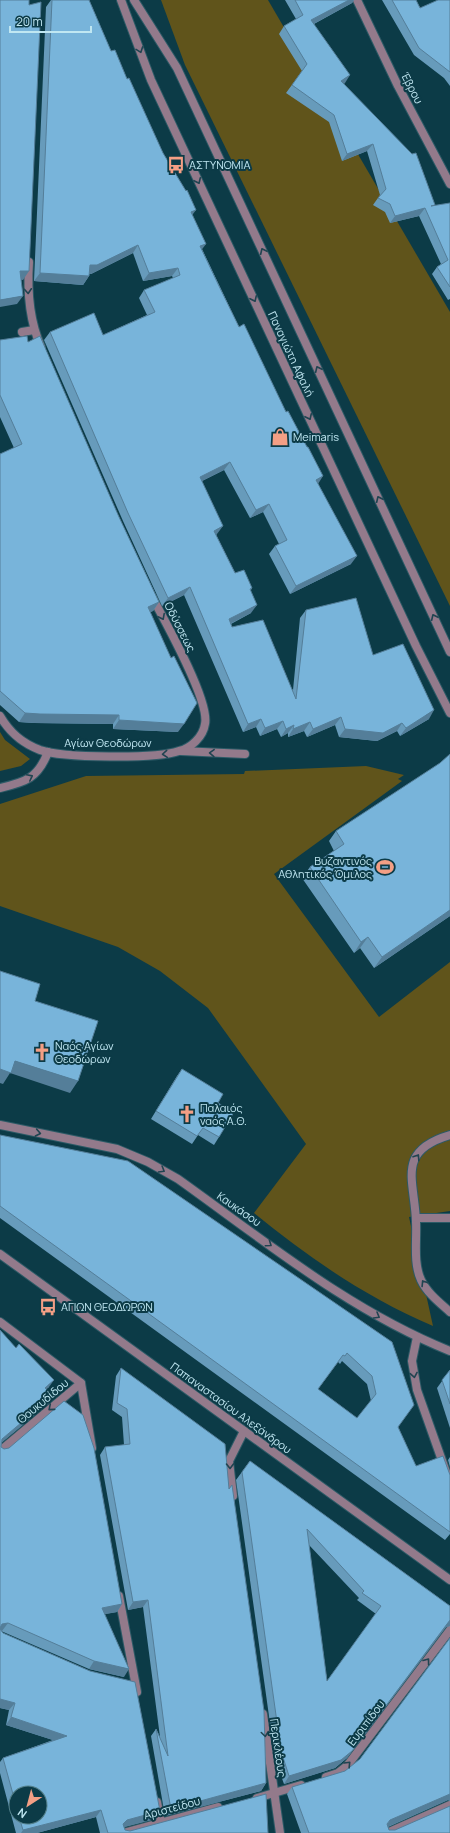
<svg xmlns="http://www.w3.org/2000/svg" width="450" height="1833" font-family="Manrope,sans-serif">
  <rect width="100%" height="100%" fill="#0c3b47"/>
  <g fill="#60541b">
    <polygon points="161,0 268,0 450,312 450,606 185,65"/>
    <polygon points="0,732 5,740 30,759 21,766 0,771"/>
    <path d="M366 766 404 775 398 779 402 781 274 874 379 1017 450 962V1211L409 1217 433 1326C367 1298 309 1258 254 1213L306 1144 208 1008 160 971 118 947 0 906V804L86 776 244 774 245 771Z"/>
  </g>
  <g fill="none" stroke-linecap="round" stroke-linejoin="round">
    <g stroke="#2c5a66" stroke-width="10">
      <polyline id="pedestrian" points="22,332 34,330"/>
    </g>
    <g stroke="#2c5a66" stroke-width="10">
      <g id="minor">
        <polyline points="357,0 398,86 450,184"/>
        <path d="M29 262C27 292 29 320 41 347"/>
        <path d="M0 716C10 733 22 743 40 750 62 758 157 759 179 751 191 748 203 737 205 724 210 701 165 621 152 597"/>
        <polyline points="181,751 245,754"/>
        <path d="M0 788C26 782 38 778 48 752"/>
        <path d="M0 1125 117 1149 148 1162 178 1179C265 1241 350 1311 450 1351"/>
        <path d="M450 1135C395 1151 415 1181 416 1222 417 1240 413 1263 421 1280 427 1293 440 1303 450 1312"/>
        <polyline points="416,1218 450,1218"/>
        <polyline points="0,1254 450,1580"/>
        <polyline points="0,1322 81,1383 92,1448"/>
        <polyline points="417,1337 412,1361 417,1390 450,1483"/>
        <polyline points="0,1451 81,1383"/>
        <polyline points="233,1496 229,1461 244,1431"/>
        <polyline points="119,1596 137,1692"/>
        <polyline points="263,1714 280,1833"/>
        <polyline points="326,1777 338,1773 347,1766 450,1630"/>
        <polyline points="257,1798 301,1785"/>
        <polyline points="157,1802 161,1822"/>
        <polyline points="123,1833 218,1807"/>
        <polyline points="387,1833 450,1805"/>
      </g>
    </g>
    <g stroke="#2c5a66" stroke-width="10">
      <g id="tertiary">
        <polyline points="121,0 151,80 416,646 450,713"/>
        <polyline points="134,0 177,68 450,652"/>
      </g>
    </g>
    <use href="#pedestrian" stroke="#937a8b" stroke-width="8"/>
    <use href="#minor" stroke="#937a8b" stroke-width="8"/>
    <use href="#tertiary" stroke="#937a8b" stroke-width="8"/>
  </g>
  <g fill="#679bbb" fill-rule="evenodd">
    <polygon points="51,0 89,0 111,51 127,79 192,215 202,249 239,327 318,484 351,564 290,594 269,554 275,546 279,544 263,512 250,518 224,470 202,481 217,534 216,535 235,573 252,588 251,590 251,613 231,624 232,627 293,690 300,618 306,610 373,655 429,719 400,736 397,731 377,741 339,737 335,725 307,737 304,731 288,737 288,733 281,737 277,729 260,736 256,727 243,732 184,595 162,606 123,521 44,340 50,332 103,335 147,315 139,298 144,290 173,278 172,276 143,281 133,253 91,274 89,274 89,276 83,285 34,281 46,7"/>
    <polygon points="285,0 354,0 352,3 314,24 345,83 343,84 434,206 450,203 450,299 448,300 432,274 437,267 441,264 419,216 390,223 385,212 373,205 380,195 367,151 342,161 329,122 286,93 302,71 279,34 284,26 296,19"/>
    <polygon points="382,0 416,0 420,8 450,0 450,86 444,78 414,55"/>
    <polygon points="0,340 28,342 119,517 159,602 153,611 150,612 178,732 113,729 113,724 34,723 19,722 0,705 0,454 14,448 0,417"/>
    <polygon points="336,831 450,916 374,968 360,948 354,953 302,878 310,867 334,851 329,841"/>
    <polygon points="182,1069 218,1103 219,1137 214,1145 198,1135 192,1144 151,1119 177,1076"/>
    <path d="M0 1135 392 1342 398 1427 416 1466 450 1475V1534L445 1540 0 1218ZM342 1361 367 1384 371 1401 357 1418 318 1389 338 1362 340 1364Z"/>
    <path d="M0 1330 49 1387 46 1389 49 1403 1 1443V1447L122 1604 117 1612 104 1614 124 1677 89 1669 1 1631 160 1811 155 1819 124 1827 125 1830 130 1831 268 1833H100L96 1817 37 1833H16L0 1773V1762L3 1758 53 1740 6 1725 9 1710 0 1708ZM16 1793 40 1817H16Z"/>
    <polygon points="121,1368 229,1489 266,1783 261,1791 165,1816 151,1736 156,1729 160,1737 143,1607 128,1610 100,1455 105,1447 124,1445 122,1417 112,1410 116,1376"/>
    <polygon points="450,1370 450,1428 437,1388"/>
    <polygon points="450,1457 450,1467 448,1460"/>
    <path d="M250 1461 450 1606V1626L446 1627 347 1758 335 1768 284 1784 275 1759 236 1480ZM309 1545 359 1598 357 1600 376 1614 327 1681Z"/>
    <polygon points="450,1638 450,1801 448,1800 388,1827 389,1830 395,1830 450,1833 301,1833 287,1794 292,1787 345,1771 360,1759"/>
  </g>
  <g fill="#547e99">
    <polygon points="349,0 354,0 352,3 306,28 311,20"/>
    <polygon points="350,75 345,83 336,89 341,81"/>
    <polygon points="373,144 367,151 342,161 347,154"/>
    <polygon points="425,208 419,216 390,223 395,216"/>
    <polygon points="196,210 190,218 191,212"/>
    <polygon points="206,244 200,252 200,246"/>
    <polygon points="138,245 133,253 91,274 84,273 90,265"/>
    <polygon points="178,268 172,276 143,281 149,273"/>
    <polygon points="20,271 29,271 23,280 14,279"/>
    <polygon points="40,273 89,276 83,285 34,281"/>
    <polygon points="23,296 17,304 0,307 0,300"/>
    <polygon points="230,462 224,470 194,485 200,477"/>
    <polygon points="323,476 318,484 316,480"/>
    <polygon points="269,504 263,512 250,518 256,510"/>
    <polygon points="223,526 217,534 208,539 214,531"/>
    <polygon points="357,556 351,564 290,594 296,586"/>
    <polygon points="190,587 184,595 162,606 168,598"/>
    <polygon points="159,602 153,611 142,616 148,607"/>
    <polygon points="257,605 251,613 224,627 229,619"/>
    <polygon points="434,710 429,719 400,736 406,728"/>
    <polygon points="25,713 119,715 113,724 34,723 19,722"/>
    <polygon points="341,717 335,725 307,737 313,729"/>
    <polygon points="261,719 256,727 243,732 248,724"/>
    <polygon points="119,720 184,724 178,732 113,729"/>
    <polygon points="283,721 277,729 260,736 265,728"/>
    <polygon points="310,722 304,731 288,737 293,729"/>
    <polygon points="402,723 397,731 377,741 339,737 345,729"/>
    <polygon points="294,725 288,733 281,737 286,729"/>
    <polygon points="450,910 450,916 374,968 382,957"/>
    <polygon points="368,937 360,948 354,953 361,942"/>
    <polygon points="15,1061 78,1081 70,1093 10,1073 3,1084 0,1083 0,1069"/>
    <polygon points="54,1380 49,1387 40,1396 45,1388"/>
    <polygon points="54,1395 49,1403 0,1444 2,1439"/>
    <polygon points="148,1600 143,1607 128,1610 133,1602"/>
    <polygon points="122,1604 117,1612 96,1616 102,1608"/>
    <polygon points="450,1620 450,1626 446,1627 347,1758 335,1768 284,1784 289,1776"/>
    <polygon points="8,1623 2,1631 0,1631 0,1627 2,1624"/>
    <polygon points="94,1661 129,1669 124,1677 89,1669"/>
    <polygon points="0,1699 15,1703 9,1710 0,1708"/>
    <polygon points="11,1717 67,1736 62,1743 6,1725"/>
    <polygon points="266,1783 261,1791 165,1816 171,1809"/>
    <polygon points="450,1794 450,1801 448,1800 385,1828 390,1820"/>
    <polygon points="101,1810 96,1817 37,1833 21,1833 23,1830"/>
    <polygon points="160,1811 155,1819 121,1828 123,1824 127,1820"/>
  </g>
  <g fill="#78b4da" stroke="#547e99" fill-rule="evenodd">
    <polygon points="0,0 29,0 29,5 41,2 29,271 20,271 23,296 0,300"/>
    <polygon points="52,0 89,0 111,51 115,50 127,79 129,78 163,153 186,191 187,190 196,210 191,212 206,244 200,246 218,284 239,327 244,324 286,412 288,411 307,447 308,447 323,476 316,480 357,556 296,586 275,546 287,540 269,504 256,510 230,462 200,477 223,526 214,531 235,573 244,570 252,588 250,589 257,605 229,619 232,627 263,620 296,699 306,610 356,598 373,655 403,644 434,710 406,728 402,723 383,733 345,729 341,717 313,729 310,722 293,729 294,725 286,729 283,721 265,728 261,719 248,724 190,587 168,598 128,513 50,332 94,313 103,335 155,312 144,290 180,275 178,268 149,273 138,245 97,265 90,265 89,276 40,273"/>
    <polygon points="295,0 349,0 311,20 350,75 341,81 412,154 416,153 435,205 431,206 450,203 450,287 437,267 448,260 425,208 395,216 390,204 378,198 386,189 373,144 347,154 334,115 292,85 307,64 284,26 303,15"/>
    <polygon points="392,0 416,0 420,8 438,0 450,0 450,72 419,48"/>
    <polygon points="27,336 28,342 40,336 119,517 159,602 148,607 171,658 174,656 197,703 184,724 119,720 119,715 40,714 25,713 0,691 0,454 22,444 0,395 0,340"/>
    <polygon points="450,754 450,910 382,957 368,937 361,942 310,867 344,844 336,831 440,763"/>
    <polygon points="0,971 40,984 35,1001 98,1021 78,1081 15,1061 11,1073 0,1069"/>
    <polygon points="182,1069 223,1094 218,1103 234,1112 219,1137 203,1128 197,1136 156,1111"/>
    <path d="M0 1135 128 1161 392 1342 414 1405 398 1427 416 1466 443 1456 450 1475V1532L0 1206ZM347 1353 372 1376 376 1394 357 1418 318 1389 343 1355 345 1356Z"/>
    <polygon points="0,1330 16,1348 19,1344 54,1380 45,1388 54,1395 2,1439 1,1447 4,1449 9,1448 64,1401 83,1415 94,1448 122,1604 102,1608 129,1669 94,1661 8,1623 2,1624 0,1628"/>
    <polygon points="121,1368 225,1444 229,1489 232,1485 264,1711 266,1783 171,1809 156,1729 168,1756 148,1600 133,1602 105,1447 130,1444 127,1409 117,1403"/>
    <polygon points="450,1370 450,1404 442,1380"/>
    <path d="M250 1461 450 1606V1620L352 1751 341 1760 289 1776 281 1751 242 1472ZM307 1529 364 1591 362 1593 381 1606 327 1681Z"/>
    <polygon points="0,1629 3,1633 90,1671 135,1682 160,1811 127,1820 123,1824 125,1830 130,1831 266,1794 268,1833 108,1833 101,1810 23,1830 19,1817 40,1817 40,1793 16,1793 16,1805 3,1758 67,1736 11,1717 15,1703 0,1699"/>
    <polygon points="450,1638 450,1794 390,1820 387,1824 389,1830 395,1830 450,1806 450,1833 309,1833 292,1787 345,1771 360,1759"/>
  </g>
  <defs><path id="oneway-chevron" d="M-2-3.5L2.5 0L-2 3.5" fill="none" stroke-width="1.6" stroke-linecap="round" stroke-linejoin="round"/></defs>
  <g stroke="#204451">
    <use href="#oneway-chevron" transform="translate(140 50) rotate(70)"/>
    <use href="#oneway-chevron" transform="translate(198 181) rotate(65)"/>
    <use href="#oneway-chevron" transform="translate(263 251) rotate(-115)"/>
    <use href="#oneway-chevron" transform="translate(28 291) rotate(86)"/>
    <use href="#oneway-chevron" transform="translate(254 299) rotate(65)"/>
    <use href="#oneway-chevron" transform="translate(318 369) rotate(-115)"/>
    <use href="#oneway-chevron" transform="translate(309 417) rotate(65)"/>
    <use href="#oneway-chevron" transform="translate(379 499) rotate(-115)"/>
    <use href="#oneway-chevron" transform="translate(162 617) rotate(63)"/>
    <use href="#oneway-chevron" transform="translate(434 617) rotate(-115)"/>
    <use href="#oneway-chevron" transform="translate(212 753) rotate(-178)"/>
    <use href="#oneway-chevron" transform="translate(165 754) rotate(175)"/>
    <use href="#oneway-chevron" transform="translate(30 777) rotate(-27)"/>
    <use href="#oneway-chevron" transform="translate(38 1133) rotate(11)"/>
    <use href="#oneway-chevron" transform="translate(417 1157) rotate(-57)"/>
    <use href="#oneway-chevron" transform="translate(162 1170) rotate(31)"/>
    <use href="#oneway-chevron" transform="translate(269 1244) rotate(35)"/>
    <use href="#oneway-chevron" transform="translate(424 1283) rotate(-122)"/>
    <use href="#oneway-chevron" transform="translate(377 1316) rotate(30)"/>
    <use href="#oneway-chevron" transform="translate(414 1375) rotate(80)"/>
    <use href="#oneway-chevron" transform="translate(51 1408) rotate(140)"/>
    <use href="#oneway-chevron" transform="translate(230 1466) rotate(89)"/>
    <use href="#oneway-chevron" transform="translate(427 1661) rotate(-53)"/>
    <use href="#oneway-chevron" transform="translate(265 1734) rotate(82)"/>
    <use href="#oneway-chevron" transform="translate(348 1764) rotate(-46)"/>
  </g>
  <defs>
    <g id="bus-bare" transform="scale(1.38)"><path d="M-5-6H5V4H4V6H2V4H-2V6H-4V4H-5ZM-3.5-4V0h7V-4ZM-3.5 1.2v1.5H-2V1.2ZM2 1.2v1.5H3.5V1.2Z" fill="#f39f85" stroke="#0c3b47" stroke-width="2.5" paint-order="stroke"/></g>
    <g id="shop-bare" transform="scale(1.38)"><path d="M-5-2.5h2.3a2.7 3.5 0 0 1 5.4 0H5L5.5 6h-11ZM-1.5-2.5h3a1.5 2.3 0 0 0-3 0Z" fill="#f39f85" stroke="#0c3b47" stroke-width="2.5" paint-order="stroke"/></g>
    <g id="stadium-bare" transform="scale(1.38)"><path d="M0-5a6.5 5 0 1 0 0 10a6.5 5 0 1 0 0-10ZM-3.5-1.8h7v3.6h-7Z" fill="#f39f85" stroke="#0c3b47" stroke-width="2.5" paint-order="stroke"/></g>
    <g id="church-bare" transform="scale(1.38)"><path d="M-1.2-6h2.4v3.5h3.3v2.4h-3.3V6h-2.4V-.1h-3.3v-2.4h3.3Z" fill="#f39f85" stroke="#0c3b47" stroke-width="2.5" paint-order="stroke"/></g>
  </defs>
  <g fill-rule="evenodd">
    <use href="#bus-bare" x="176" y="165"/>
    <use href="#shop-bare" x="280" y="437"/>
    <use href="#stadium-bare" x="385" y="867"/>
    <use href="#church-bare" x="42" y="1052"/>
    <use href="#church-bare" x="187" y="1114"/>
    <use href="#bus-bare" x="48" y="1307"/>
  </g>
  <g text-anchor="middle" stroke-width="4" stroke-linejoin="round" paint-order="stroke">
    <g font-size="11" fill="#c0e7f2" stroke="#0c3b47">
      <text transform="translate(412 88) rotate(63)" y="4">Έβρου</text>
      <text transform="translate(291 354) rotate(65)" y="4">Παναγιώτη Αφαλή</text>
      <text transform="translate(180 627) rotate(63)" y="4">Οδύσσεως</text>
      <text x="108" y="747">Αγίων Θεοδώρων</text>
      <text transform="translate(239 1209) rotate(35)" y="4">Καυκάσου</text>
      <text transform="translate(43 1401) rotate(-40)" y="4">Θουκυδίδου</text>
      <text transform="translate(231 1408) rotate(36)" y="4">Παπαναστασίου Αλεξάνδρου</text>
      <text transform="translate(366 1723) rotate(-53)" y="4">Ευριπίδου</text>
      <text transform="translate(278 1748) rotate(82)" y="4">Περικλέους</text>
      <text transform="translate(172 1808) rotate(-15)" y="4">Αριστείδου</text>
    </g>
    <g font-size="11" fill="#c0e7f2" stroke="#0c3b47" text-anchor="start">
      <text x="189" y="169">ΑΣΤΥΝΟΜΙΑ</text>
      <text x="293" y="441">Meimaris</text>
      <text x="372" y="865" text-anchor="end">Βυζαντινός<tspan x="372" dy="13">Αθλητικός Όμιλος</tspan></text>
      <text x="55" y="1050">Ναός Αγίων<tspan x="55" dy="13">Θεοδώρων</tspan></text>
      <text x="200" y="1112">Παλαιός<tspan x="200" dy="13">ναός Α.Θ.</tspan></text>
      <text x="61" y="1311">ΑΓΙΩΝ ΘΕΟΔΩΡΩΝ</text>
    </g>
  </g>
  <g transform="translate(28 1805) rotate(216)"><circle r="19" fill="#0c3b47" stroke="#54808b"/>
  <path d="M0-3L7 15L0 10L-7 15Z" fill="#f39f85"/>
  <text y="-6" font-size="11" font-weight="bold" text-anchor="middle" fill="#c0e7f2">N</text>
  </g>
  <path d="M10 26v6h81v-6" fill="none" stroke="#c0e7f2" stroke-width="2"/>
  <text x="16" y="26" font-size="12" fill="#c0e7f2" stroke="#0c3b47" stroke-width="3" paint-order="stroke">20 m</text>
</svg>
